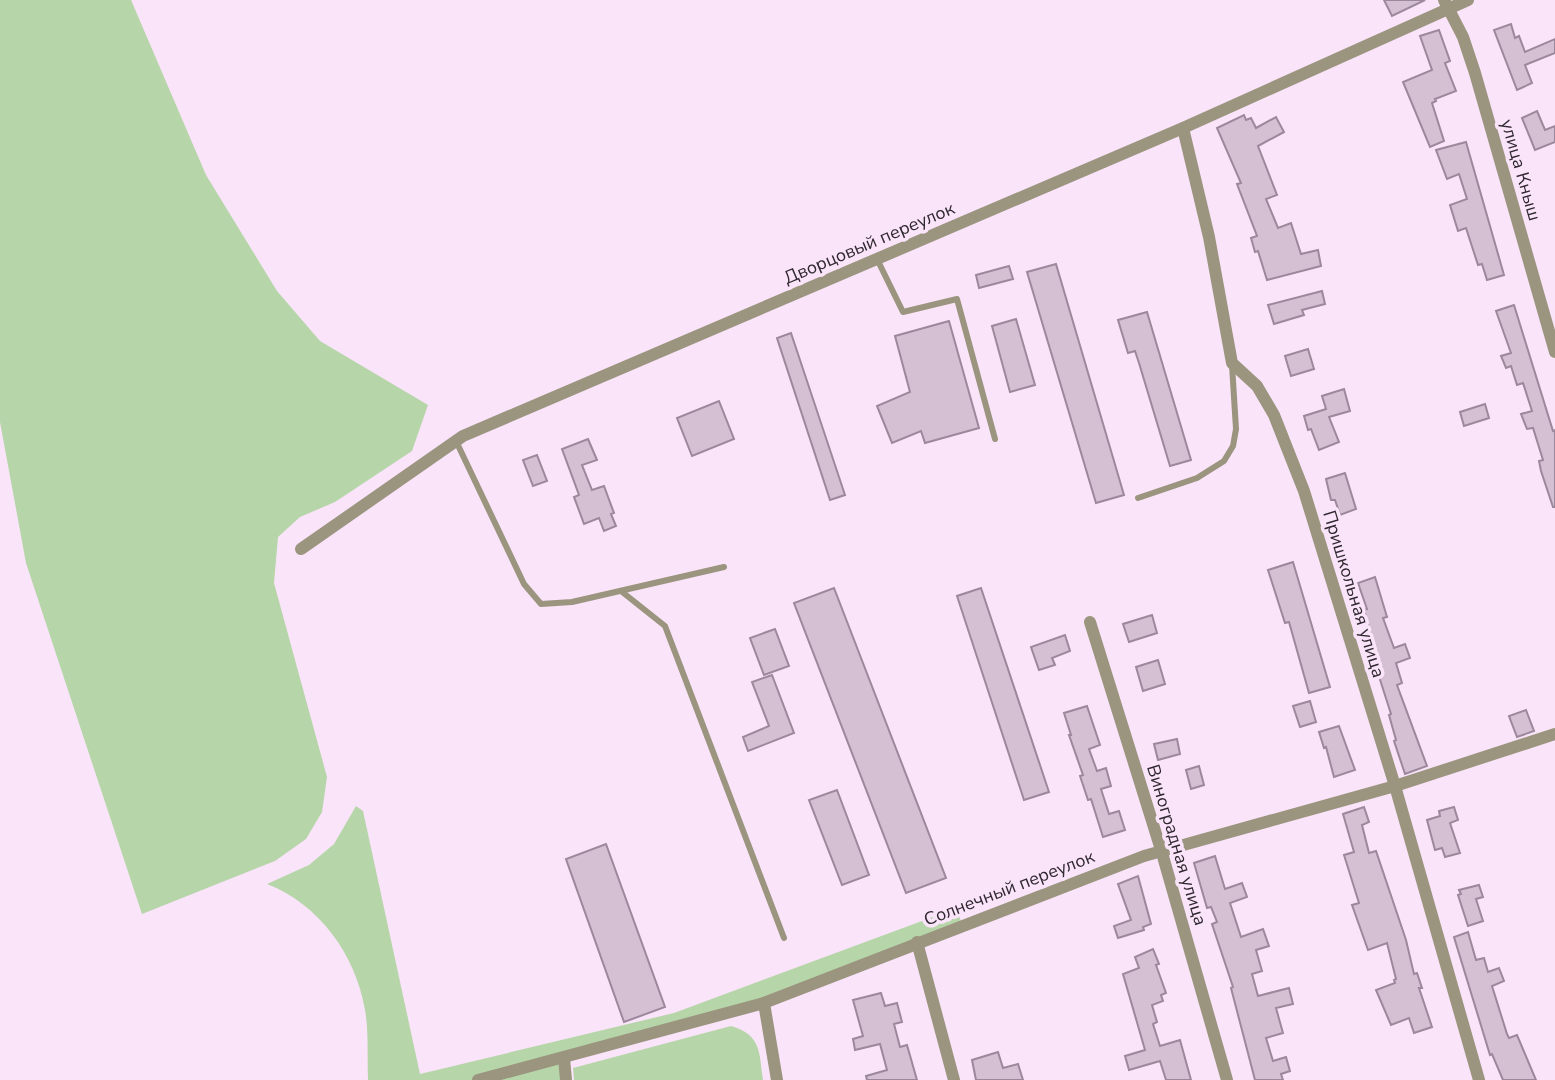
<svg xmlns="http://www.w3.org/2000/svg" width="1555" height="1080" font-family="'Nunito Sans',sans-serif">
  <rect width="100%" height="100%" fill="#fae4f9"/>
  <g fill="#b6d5a9">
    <polygon points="0,0 131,0 206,175 277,291 320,341 428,405 412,451 335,502 300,517 278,537 274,583 327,777 322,812 306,839 275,861 142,914 26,563 0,422"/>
    <path d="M356 806 363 811 420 1074 674 1013 957 908 962 925 764 1003 564 1057 566 1080H368C367 1057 369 1032 365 1010 356 955 319 904 267 884L309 865 334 844Z"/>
    <path d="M731 1026C762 1035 759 1053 763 1080H574L573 1068Z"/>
  </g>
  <g fill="#d4bfd3" stroke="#9c889c" stroke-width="2">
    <polygon points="1384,0 1425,0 1392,16"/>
    <polygon points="1511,24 1515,38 1519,36 1525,52 1555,39 1555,53 1525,65 1532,83 1517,90 1494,30"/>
    <polygon points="1439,30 1450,61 1445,63 1456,91 1435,99 1436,101 1432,103 1444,141 1430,147 1403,82 1432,70 1420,36"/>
    <polygon points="1537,111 1545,130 1555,126 1555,142 1535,150 1522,118"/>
    <polygon points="1244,115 1246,120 1251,118 1256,128 1276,117 1284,132 1258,146 1277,195 1266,199 1278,228 1291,223 1301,254 1318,250 1321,266 1267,280 1258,251 1255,252 1251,238 1257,236 1237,184 1241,183 1217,128"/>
    <polygon points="1466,142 1504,275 1487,280 1482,264 1478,265 1466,228 1458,231 1450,205 1467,199 1459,174 1447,179 1436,150"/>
    <polygon points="1056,264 1124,495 1096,503 1027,272"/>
    <polygon points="1009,266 1013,279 979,288 976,275"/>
    <polygon points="1322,291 1325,304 1302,310 1304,315 1274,324 1268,305"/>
    <polygon points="1514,305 1553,431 1555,430 1555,507 1553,507 1541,471 1539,461 1543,460 1533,428 1527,429 1521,414 1532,411 1523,383 1517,385 1511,366 1506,368 1501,356 1511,353 1496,311"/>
    <polygon points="1147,312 1191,460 1170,466 1139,363 1135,351 1128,353 1118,320"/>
    <polygon points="1016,319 1035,385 1010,392 992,326"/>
    <polygon points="949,321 979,428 925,443 921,431 892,443 877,406 910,392 895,336"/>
    <polygon points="791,333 845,495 830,500 777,338"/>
    <polygon points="1308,349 1314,369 1291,376 1285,356"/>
    <polygon points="1344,389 1350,411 1329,417 1339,442 1319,450 1311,429 1308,430 1304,416 1326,409 1322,396"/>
    <polygon points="719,401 734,439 692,456 677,418"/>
    <polygon points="1485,404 1489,418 1464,426 1460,412"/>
    <polygon points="588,439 597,460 582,465 592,490 604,486 614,513 611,514 616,526 604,531 599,518 584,524 574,497 579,495 562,449"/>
    <polygon points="537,455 547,481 533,486 523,460"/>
    <polygon points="1345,473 1356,509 1340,515 1335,500 1331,500 1326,479"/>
    <polygon points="1293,562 1330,687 1309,693 1289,622 1285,623 1268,570"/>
    <polygon points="1375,577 1387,617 1383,618 1394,648 1405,644 1410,658 1396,663 1402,683 1397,685 1427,766 1405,774 1394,741 1396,740 1389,715 1391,714 1375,664 1379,663 1364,610 1367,609 1358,583"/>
    <polygon points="834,588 946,878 906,893 794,603"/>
    <polygon points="981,588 1049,792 1024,800 957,596"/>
    <polygon points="1152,615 1157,633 1129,642 1123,624"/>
    <polygon points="775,629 789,666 764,675 750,638"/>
    <polygon points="1065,635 1070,651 1052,658 1055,665 1039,670 1031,647"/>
    <polygon points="1158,660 1165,684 1143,691 1136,667"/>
    <polygon points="772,675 794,733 748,751 743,737 769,726 752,682"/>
    <polygon points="1310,701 1316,722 1300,727 1293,706"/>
    <polygon points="1087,706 1100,745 1089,749 1097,771 1106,768 1111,786 1101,789 1109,814 1119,811 1125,830 1103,837 1091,799 1088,800 1080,776 1083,775 1069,735 1071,735 1064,713"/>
    <polygon points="1526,710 1534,731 1517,737 1509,716"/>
    <polygon points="1339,726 1355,770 1334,777 1326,747 1324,748 1319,732"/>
    <polygon points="1177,739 1180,754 1158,760 1154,744"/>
    <polygon points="1199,766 1204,785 1191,789 1186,770"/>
    <polygon points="837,790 869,875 842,885 809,800"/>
    <polygon points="1364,807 1369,822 1362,825 1369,853 1376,851 1406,940 1414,974 1417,973 1422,988 1419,988 1432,1027 1414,1033 1409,1018 1391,1025 1376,990 1395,983 1394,980 1396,979 1387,943 1368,950 1352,905 1359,903 1344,855 1354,852 1343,814"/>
    <polygon points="1454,807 1458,820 1450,823 1460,853 1445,857 1442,848 1435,850 1427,820 1440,816 1439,811"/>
    <polygon points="606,844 665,1007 624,1022 566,859"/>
    <polygon points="1215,856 1225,889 1242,883 1247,897 1230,903 1241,937 1263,929 1269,946 1256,950 1262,971 1252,974 1258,996 1289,988 1293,1004 1276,1008 1283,1033 1266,1038 1273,1061 1286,1057 1290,1071 1281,1074 1283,1080 1255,1080 1231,988 1233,987 1212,924 1217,922 1211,907 1207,908 1194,863"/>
    <polygon points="1138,876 1151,924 1143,927 1144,930 1118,938 1114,926 1131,920 1118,884"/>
    <polygon points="1479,885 1483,897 1476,899 1483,921 1468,926 1458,895 1461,894 1459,890"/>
    <polygon points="1468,932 1476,960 1484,958 1488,972 1499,968 1504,981 1492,986 1507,1034 1509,1038 1517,1035 1536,1080 1503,1080 1492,1054 1490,1055 1454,937"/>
    <polygon points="1153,949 1159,964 1156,965 1166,993 1161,995 1163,1001 1152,1005 1157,1022 1153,1024 1160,1046 1180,1040 1191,1080 1166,1080 1160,1061 1129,1070 1125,1056 1145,1050 1123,974 1139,968 1135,957"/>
    <polygon points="881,993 885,1006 897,1003 902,1022 894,1024 900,1047 907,1045 917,1080 867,1080 866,1076 887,1070 880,1044 855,1050 853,1039 863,1036 853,1000"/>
    <polygon points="998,1052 1003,1068 1018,1064 1023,1080 976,1080 972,1060"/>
  </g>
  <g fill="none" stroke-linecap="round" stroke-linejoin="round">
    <g stroke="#9b957f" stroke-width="6">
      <polyline points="877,259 903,312 957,299 995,439"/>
      <polyline points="456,441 524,584 541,604 572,602 724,567"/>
      <polyline points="1138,498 1197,478 1224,461 1233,446 1236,429 1232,365"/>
      <polyline points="621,591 665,626 784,938"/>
    </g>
    <g stroke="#9b957f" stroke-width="12">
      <polyline points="1444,0 1463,37 1475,73 1555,352"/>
      <polyline points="1183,128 1209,237 1232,363 1257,386 1274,415 1304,491 1395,786 1479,1080"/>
      <polyline points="301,549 463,436 1183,128 1468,0"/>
      <polyline points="1090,622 1162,853 1227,1080"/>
      <polyline points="917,942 954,1080"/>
      <polyline points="764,1003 777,1080"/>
      <polyline points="564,1058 566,1080"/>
      <polyline points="478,1080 764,1003 1144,856 1395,786 1555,734"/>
    </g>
  </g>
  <g text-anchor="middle" stroke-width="7" stroke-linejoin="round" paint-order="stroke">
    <g font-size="18" fill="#302830" stroke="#fae4f9">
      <text transform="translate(1521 170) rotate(74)" y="6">улица Кныш</text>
      <text transform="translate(869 243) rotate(-23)" y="6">Дворцовый переулок</text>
      <text transform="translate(1354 594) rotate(73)" y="6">Пришкольная улица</text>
      <text transform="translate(1177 845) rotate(73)" y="6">Виноградная улица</text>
      <text transform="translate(1009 888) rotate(-21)" y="6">Солнечный переулок</text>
    </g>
  </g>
</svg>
